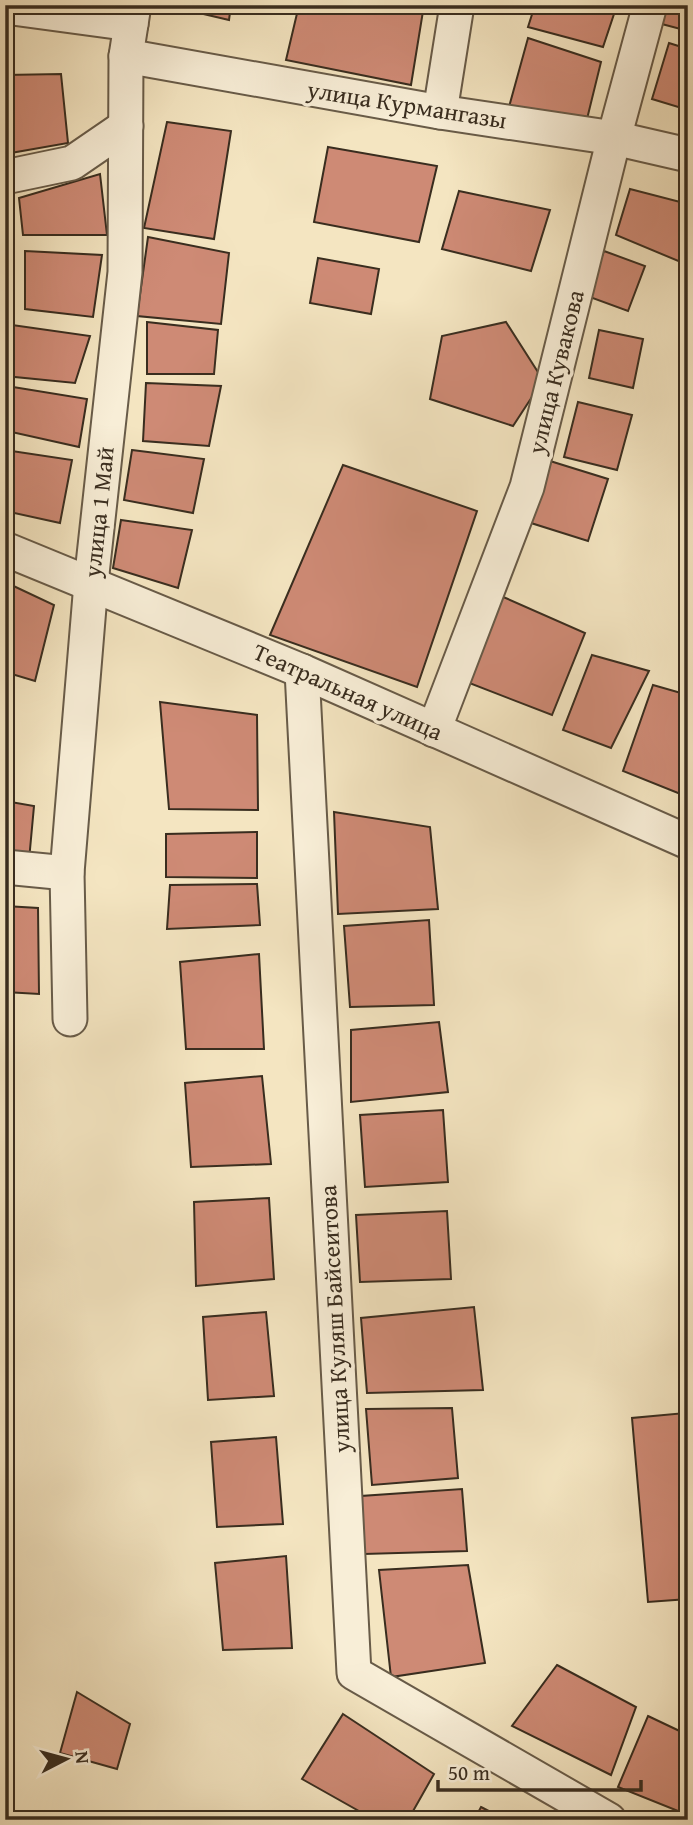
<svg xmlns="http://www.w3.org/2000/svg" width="693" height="1825" font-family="'Gentium Book Plus',serif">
  <rect width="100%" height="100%" fill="#f4e5c1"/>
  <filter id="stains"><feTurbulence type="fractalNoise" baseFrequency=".00286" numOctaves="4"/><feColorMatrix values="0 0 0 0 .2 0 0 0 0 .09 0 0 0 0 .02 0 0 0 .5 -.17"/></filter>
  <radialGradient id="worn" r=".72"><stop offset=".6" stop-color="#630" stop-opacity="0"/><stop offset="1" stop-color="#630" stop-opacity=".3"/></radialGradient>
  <g fill="#ce8a75" stroke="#392d1f" stroke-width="2">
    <polygon points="165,5 231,5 229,20"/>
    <polygon points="299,5 424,5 411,85 286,60"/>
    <polygon points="535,5 617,5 603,47 528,27"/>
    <polygon points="663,5 688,5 688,31 658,23"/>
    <polygon points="528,38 601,62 586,123 509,107"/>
    <polygon points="669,43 688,49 688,110 652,99"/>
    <polygon points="61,74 68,143 5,154 5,75"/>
    <polygon points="167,122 231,131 214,239 144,228"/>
    <polygon points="328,147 437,166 419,242 314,222"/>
    <polygon points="100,174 107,235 23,235 19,198"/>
    <polygon points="630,189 688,204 688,265 616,235"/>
    <polygon points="459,191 550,210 531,271 442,249"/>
    <polygon points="148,237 229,253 221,324 137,316"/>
    <polygon points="25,251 102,255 93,317 25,309"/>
    <polygon points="604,251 645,266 628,311 587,296"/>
    <polygon points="318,258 379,269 371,314 310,303"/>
    <polygon points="147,322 218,330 214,374 147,374"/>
    <polygon points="506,322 543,380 513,426 430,399 442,336"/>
    <polygon points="5,324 90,336 75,383 5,376"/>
    <polygon points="599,330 643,339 633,388 589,378"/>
    <polygon points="146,383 221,386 209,446 143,441"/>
    <polygon points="13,387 87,399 79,447 7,431"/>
    <polygon points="578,402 632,415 617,470 564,457"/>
    <polygon points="5,450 72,460 60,523 5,511"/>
    <polygon points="132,450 204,459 193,513 124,500"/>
    <polygon points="550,461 608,479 588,541 531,523"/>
    <polygon points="343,465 477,511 417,687 270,635"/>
    <polygon points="121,520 192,530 178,588 113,568"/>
    <polygon points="5,582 54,605 35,681 5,672"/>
    <polygon points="501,596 585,633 552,715 459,679"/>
    <polygon points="592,655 649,671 611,748 563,730"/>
    <polygon points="653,685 688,695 688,797 623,771"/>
    <polygon points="160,702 257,715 258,810 169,809"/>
    <polygon points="5,801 34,806 28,871 5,870"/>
    <polygon points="334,812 430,827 438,909 338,914"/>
    <polygon points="257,832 257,878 166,877 166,834"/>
    <polygon points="257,884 260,925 167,929 170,885"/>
    <polygon points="5,906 38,908 39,994 5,992"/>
    <polygon points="429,920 434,1005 350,1007 344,926"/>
    <polygon points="259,954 264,1049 186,1049 180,962"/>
    <polygon points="439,1022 448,1092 351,1102 351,1030"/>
    <polygon points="262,1076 271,1164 191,1167 185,1083"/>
    <polygon points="443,1110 448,1182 365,1187 360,1115"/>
    <polygon points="269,1198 274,1279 196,1286 194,1202"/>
    <polygon points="447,1211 451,1279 360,1282 356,1215"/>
    <polygon points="474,1307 483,1390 367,1393 361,1318"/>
    <polygon points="266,1312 274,1396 208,1400 203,1317"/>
    <polygon points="452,1408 458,1478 372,1485 366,1409"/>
    <polygon points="685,1413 685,1417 688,1417 688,1599 648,1602 632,1418"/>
    <polygon points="276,1437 283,1524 217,1527 211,1442"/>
    <polygon points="462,1489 467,1551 364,1554 361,1496"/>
    <polygon points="286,1556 292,1648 223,1650 215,1563"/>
    <polygon points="468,1565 485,1663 391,1677 379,1570"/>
    <polygon points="557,1665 636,1707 611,1775 512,1726"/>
    <polygon points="77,1692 130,1724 117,1769 60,1753"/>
    <polygon points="343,1714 434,1774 408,1820 375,1820 302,1779"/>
    <polygon points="648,1716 688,1735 688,1815 618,1787"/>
    <polygon points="481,1807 506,1820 474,1820"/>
  </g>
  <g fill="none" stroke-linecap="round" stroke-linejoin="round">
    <g stroke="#685b48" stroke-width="37">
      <g id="minor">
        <polyline points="5,7 131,24"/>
        <polyline points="126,56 440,112 614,138 688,155"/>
        <polyline points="440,112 457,5"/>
        <polyline points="5,177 72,163 126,126"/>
        <polyline points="5,549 302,671 688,842"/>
        <polyline points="302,671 354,1673 609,1820"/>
        <polyline points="434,730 527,487 614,138 650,5"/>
        <polyline points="5,867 67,873"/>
        <polyline points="70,1019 67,873 91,583 125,272 126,56 134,5"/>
      </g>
    </g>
    <use href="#minor" stroke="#f8eed7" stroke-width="33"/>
  </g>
  <g text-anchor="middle" stroke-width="7" stroke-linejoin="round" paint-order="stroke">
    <g font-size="24" fill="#392d1f" stroke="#f8eed7">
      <text transform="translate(407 105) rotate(9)" y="8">улица Курмангазы</text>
      <text transform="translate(556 372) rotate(-76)" y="8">улица Кувакова</text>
      <text transform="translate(99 512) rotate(-84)" y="8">улица 1 Май</text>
      <text transform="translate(348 692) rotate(24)" y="8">Театральная улица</text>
      <text transform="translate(335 1319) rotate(-93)" y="8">улица Куляш Байсеитова</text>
    </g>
  </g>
  <rect width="693" height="1825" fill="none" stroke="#f4e5c1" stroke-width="28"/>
  <rect x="7" y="7" width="679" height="1811" fill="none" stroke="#392d1f" stroke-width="3.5"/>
  <rect x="14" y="14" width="665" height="1797" fill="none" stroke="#392d1f" stroke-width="2"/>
  <g transform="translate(66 1759) rotate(84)" stroke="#f8eed7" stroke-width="5" paint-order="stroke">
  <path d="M0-5L12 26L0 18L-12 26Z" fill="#392d1f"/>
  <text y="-10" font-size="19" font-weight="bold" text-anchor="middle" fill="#392d1f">N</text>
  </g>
  <path d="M438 1780v10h203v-10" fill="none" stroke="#392d1f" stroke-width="3.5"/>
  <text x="448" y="1780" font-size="21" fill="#392d1f" stroke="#f8eed7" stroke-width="5" paint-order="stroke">50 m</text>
  <rect width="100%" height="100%" filter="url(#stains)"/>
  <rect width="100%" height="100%" fill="url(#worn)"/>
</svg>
